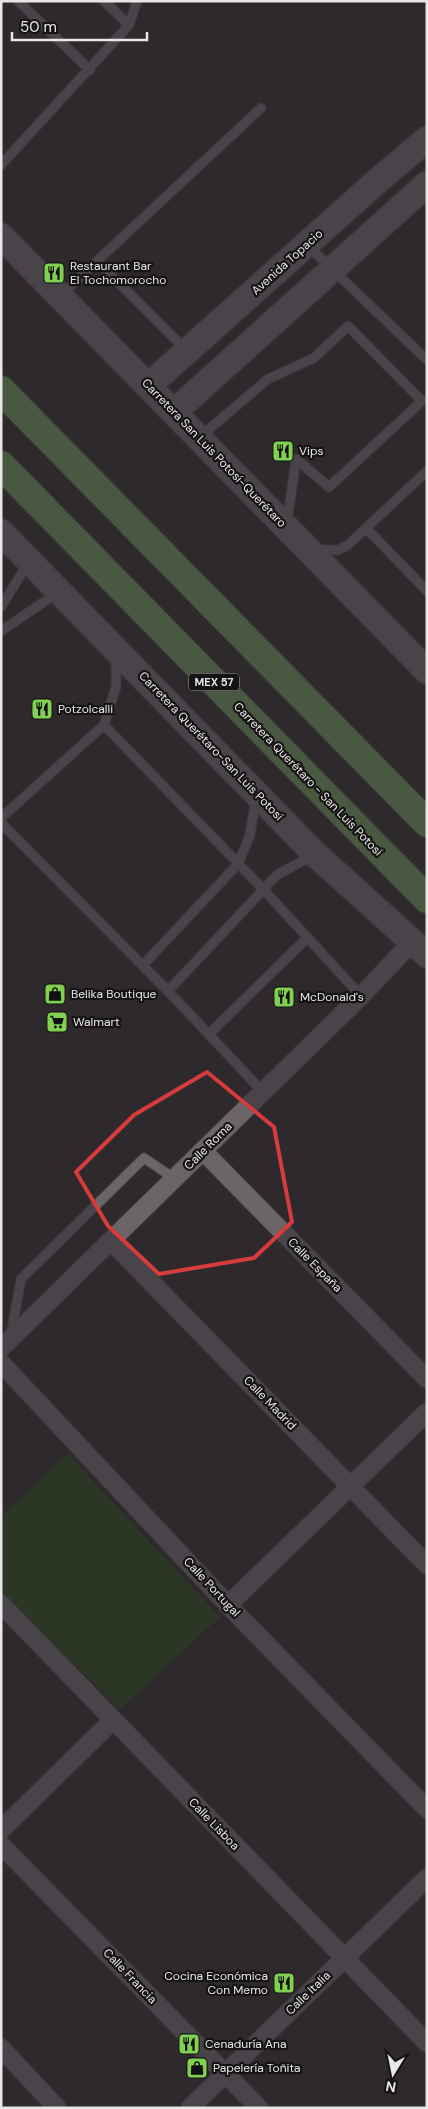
<svg xmlns="http://www.w3.org/2000/svg" width="428" height="2109" font-family="'DM Sans',sans-serif">
  <rect width="100%" height="100%" fill="#2e292d"/>
  <polygon fill="#2b451b" points="68,1454 220,1617 120,1709 1,1591 1,1517"/>
  <g fill="none" stroke-linecap="round" stroke-linejoin="round">
    <g stroke="#494548" stroke-width="11">
      <g id="lane">
        <polyline points="18,1 90,70"/>
        <polyline points="104,1 129,25"/>
        <polyline points="1,165 129,25 137,1"/>
        <polyline points="307,245 427,360"/>
        <polyline points="97,261 261,108"/>
        <polyline points="61,295 97,261 185,349"/>
        <polyline points="201,436 268,379 314,358 348,326 422,401 329,487 296,459 287,523"/>
        <polyline points="366,528 427,591"/>
        <polyline points="314,550 338,550 348,545 427,471"/>
        <polyline points="1,607 28,563"/>
        <polyline points="1,631 57,593"/>
        <polyline points="104,725 116,687 116,657"/>
        <polyline points="1,818 104,725 263,889 361,996"/>
        <polyline points="1,823 168,991 277,875 313,855"/>
        <polyline points="143,965 238,864 250,835 256,798"/>
        <polyline points="168,991 263,1092"/>
        <polyline points="209,1034 307,938"/>
        <polyline points="11,1335 21,1279 144,1158 175,1179"/>
      </g>
    </g>
    <g stroke="#494548" stroke-width="20">
      <g id="street">
        <polyline points="203,1151 427,1379"/>
        <polyline points="112,1242 427,1565"/>
        <polyline points="1,1348 361,996 412,942"/>
        <polyline points="1,1363 228,1605 427,1809"/>
        <polyline points="1,1604 427,2043"/>
        <polyline points="228,1605 427,1412"/>
        <polyline points="1,1830 113,1720"/>
        <polyline points="1,1845 259,2108"/>
        <polyline points="1,2048 57,2108"/>
        <polyline points="190,2108 427,1878"/>
      </g>
    </g>
    <g stroke="#494548" stroke-width="28">
      <g id="secondary">
        <polyline points="1,236 427,671"/>
        <polyline points="148,386 374,184 427,139"/>
        <polyline points="174,412 427,184"/>
        <polyline points="1,532 315,854 427,955"/>
      </g>
    </g>
    <g stroke="#494548" stroke-width="30">
      <g id="highway">
        <polyline points="1,390 427,823"/>
        <polyline points="1,465 427,899"/>
      </g>
    </g>
    <use href="#lane" stroke="#6b656a" stroke-width="9"/>
    <use href="#street" stroke="#6b656a" stroke-width="18"/>
    <use href="#secondary" stroke="#6b656a" stroke-width="25"/>
    <use href="#highway" stroke="#6b9157" stroke-width="28"/>
  </g>
  <path d="M0 0H428V2109H0ZM207 1072 274 1127 292 1222 254 1258 159 1274 108 1226 76 1172 134 1115Z" fill="#2e292d" fill-opacity=".55" fill-rule="evenodd"/>
  <path fill="none" stroke="#d83b3b" stroke-width="4" stroke-linejoin="round" d="M207 1072 274 1127 292 1222 254 1258 159 1274 108 1226 76 1172 134 1115Z"/>
  <defs>
    <g id="restaurant-square" transform="scale(1.125)"><rect x="-9" y="-9" width="18" height="18" rx="4" fill="#81d050" stroke="#151314"/><path d="M-5-6h1v4h1v-4h1v4h1v-4h1v5L-1.5 .5V6h-2V.5L-5-1ZM5-6V6H3V1.5H1.5Q1.5-4 5-6Z" fill="#111"/></g>
    <g id="shop-square" transform="scale(1.125)"><rect x="-9" y="-9" width="18" height="18" rx="4" fill="#81d050" stroke="#151314"/><path d="M-5-2.5h2.3a2.7 3.5 0 0 1 5.4 0H5L5.5 6h-11ZM-1.5-2.5h3a1.5 2.3 0 0 0-3 0Z" fill="#111"/></g>
    <g id="supermarket-square" transform="scale(1.125)"><rect x="-9" y="-9" width="18" height="18" rx="4" fill="#81d050" stroke="#151314"/><path d="M-6-5.5h2.5l.6 2H6L4.5 2H-2.5L-4.4-4H-6ZM-1.5 3.2a1.3 1.3 0 1 0 .1 0ZM3 3.2a1.3 1.3 0 1 0 .1 0Z" fill="#111"/></g>
  </defs>
  <g fill-rule="evenodd">
    <use href="#restaurant-square" x="54" y="273"/>
    <use href="#restaurant-square" x="283" y="451"/>
    <use href="#restaurant-square" x="42" y="709"/>
    <use href="#shop-square" x="55" y="994"/>
    <use href="#restaurant-square" x="284" y="997"/>
    <use href="#supermarket-square" x="57" y="1022"/>
    <use href="#restaurant-square" x="284" y="1983"/>
    <use href="#restaurant-square" x="189" y="2044"/>
    <use href="#shop-square" x="197" y="2068"/>
  </g>
  <g text-anchor="middle" stroke-width="4.5" stroke-linejoin="round" paint-order="stroke">
    <rect fill="#151314" stroke="#a9a7a8" stroke-width="1" x="189" y="673.5" width="50" height="17" rx="4"/>
    <g font-size="11" font-weight="bold" fill="#e9e6e8">
      <text x="214" y="686">MEX 57</text>
    </g>
    <g font-size="12" fill="#e9e6e8" stroke="#151314">
      <text transform="translate(287 262) rotate(-42)" y="4">Avenida Topacio</text>
      <text transform="translate(214 453) rotate(46)" y="4">Carretera San Luis Potosí-Querétaro</text>
      <text transform="translate(211 746) rotate(46)" y="4">Carretera Querétaro-San Luis Potosí</text>
      <text transform="translate(308 779) rotate(46)" y="4">Carretera Querétaro - San Luis Potosí</text>
      <text transform="translate(208 1146) rotate(-45)" y="4">Calle Roma</text>
      <text transform="translate(315 1265) rotate(45)" y="4">Calle España</text>
      <text transform="translate(270 1403) rotate(46)" y="4">Calle Madrid</text>
      <text transform="translate(212 1587) rotate(47)" y="4">Calle Portugal</text>
      <text transform="translate(214 1824) rotate(46)" y="4">Calle Lisboa</text>
      <text transform="translate(130 1976) rotate(46)" y="4">Calle Francia</text>
      <text transform="translate(308 1993) rotate(-44)" y="4">Calle Italia</text>
    </g>
    <g font-size="12" fill="#e9e6e8" stroke="#151314" text-anchor="start">
      <text x="70" y="270">Restaurant Bar<tspan x="70" dy="14">El Tochomorocho</tspan></text>
      <text x="299" y="455">Vips</text>
      <text x="58" y="713">Potzolcalli</text>
      <text x="71" y="998">Belika Boutique</text>
      <text x="300" y="1001">McDonald's</text>
      <text x="73" y="1026">Walmart</text>
      <text x="268" y="1980" text-anchor="end">Cocina Económica<tspan x="268" dy="14">Con Memo</tspan></text>
      <text x="205" y="2048">Cenaduría Ana</text>
      <text x="213" y="2072">Papelería Toñita</text>
    </g>
  </g>
  <rect width="428" height="2109" fill="none" stroke="#e9e6e8" stroke-width="5"/>
  <g transform="translate(393 2074) rotate(190)" stroke="#151314" stroke-width="4" paint-order="stroke">
  <path d="M0-4L9 19L0 12L-9 19Z" fill="#e9e6e8"/>
  <text y="-8" font-size="14" font-weight="bold" text-anchor="middle" fill="#e9e6e8">N</text>
  </g>
  <path d="M12 32v8h135v-8" fill="none" stroke="#e9e6e8" stroke-width="2.5"/>
  <text x="20" y="32" font-size="15" fill="#e9e6e8" stroke="#151314" stroke-width="4" paint-order="stroke">50 m</text>
</svg>
